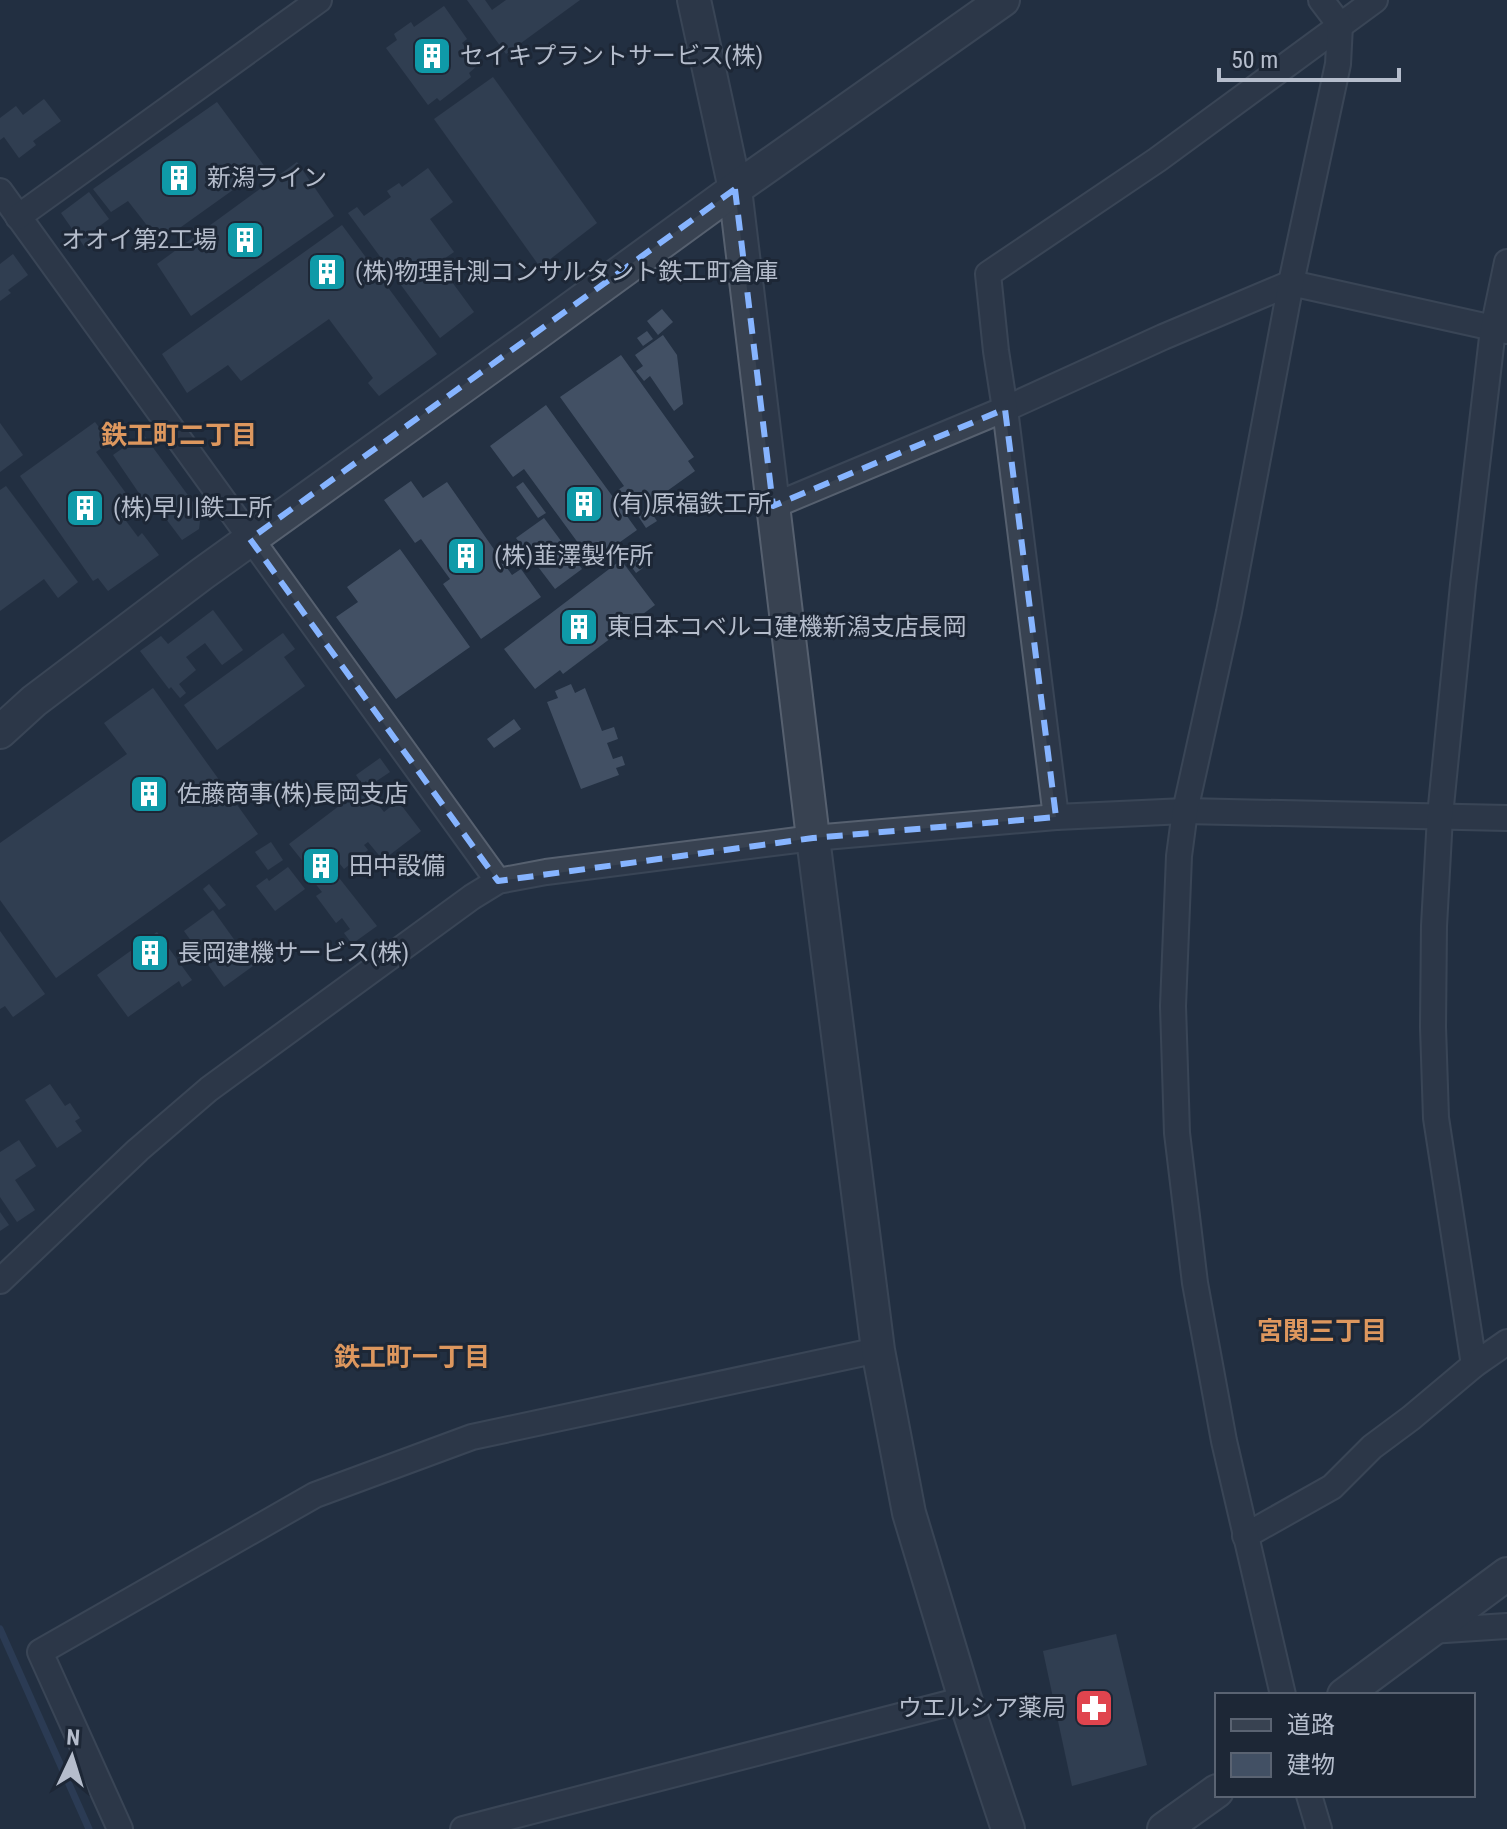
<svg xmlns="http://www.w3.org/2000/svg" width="1507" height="1829" font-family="'Roboto Condensed','Noto Sans JP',sans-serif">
  <rect width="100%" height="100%" fill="#233042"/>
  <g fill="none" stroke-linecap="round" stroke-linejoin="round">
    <polyline stroke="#364b6a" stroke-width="7" points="0,1629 89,1829"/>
  </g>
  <g fill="#425064">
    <polygon points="467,0 485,0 492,10 506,0 580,0 506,54"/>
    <polygon points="444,6 467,39 462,43 479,64 469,73 471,77 440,101 437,98 428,105 386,48 397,40 394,34 411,22 414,27"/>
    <polygon points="493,77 597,223 540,267 434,119"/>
    <polygon points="44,99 61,121 33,141 36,145 19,158 4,137 0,140 0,118 16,106 23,115"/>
    <polygon points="217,102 265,167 160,242 128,201 111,212 93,189"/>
    <polygon points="297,162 334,216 191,316 157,264"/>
    <polygon points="428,168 453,202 430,219 454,252 438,263 474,312 440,338 348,213 357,207 364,216 391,197 387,191 399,183 402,187"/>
    <polygon points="89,192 109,219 93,231 95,235 84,246 61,213"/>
    <polygon points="342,225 437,354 379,396 368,383 373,378 329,319 241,381 228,365 187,393 162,354"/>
    <polygon points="13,254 28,275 8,290 11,293 0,301 0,264"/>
    <polygon points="662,309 673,322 658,335 647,321"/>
    <polygon points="647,331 653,339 643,346 637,338"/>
    <polygon points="663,335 677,355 683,404 674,411 650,376 644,381 636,371 643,366 635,355"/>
    <polygon points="621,355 694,457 688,461 695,471 649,504 644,497 630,507 618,490 624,486 560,397"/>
    <polygon points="546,405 637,530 592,562 524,469 513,477 490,446"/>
    <polygon points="95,422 110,442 96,452 133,503 120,513 138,537 142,533 159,555 108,591 98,578 93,581 20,476"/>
    <polygon points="0,423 23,455 0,472"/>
    <polygon points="143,434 201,513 199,529 182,540 148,495 143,499 113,455"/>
    <polygon points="411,481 423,498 447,482 512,575 521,569 541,597 481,639 443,584 450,579 421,539 415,543 384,500"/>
    <polygon points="523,482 546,513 538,518 516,487"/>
    <polygon points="6,486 78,582 58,598 44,579 0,611 0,490"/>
    <polygon points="648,508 657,521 646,528 638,516"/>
    <polygon points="544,518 582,569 555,589 516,538"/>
    <polygon points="514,547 523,558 517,563 508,551"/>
    <polygon points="400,549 470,647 396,699 336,617 358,602 347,587"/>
    <polygon points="633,554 643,568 636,573 626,559"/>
    <polygon points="621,560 655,605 563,674 560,670 535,689 504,649"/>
    <polygon points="213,610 243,650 222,665 205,643 186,657 196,670 179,684 186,693 180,698 171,687 169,689 140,651 161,636 168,644"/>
    <polygon points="283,633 295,649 284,657 305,686 217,750 184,705"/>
    <polygon points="571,684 575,693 585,688 602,731 614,727 618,739 607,743 613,759 622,756 625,765 616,768 619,775 581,789 547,702 558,698 555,691"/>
    <polygon points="153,688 258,834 56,978 0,900 0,843 127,754 104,723"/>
    <polygon points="514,719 521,729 494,748 487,739"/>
    <polygon points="380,758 390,772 369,786 366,781 362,784 356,775"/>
    <polygon points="341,785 344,790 327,804 323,800"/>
    <polygon points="364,787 384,812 398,801 421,831 383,860 368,842 364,845 368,850 344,869 340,864 332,869 377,926 352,944 344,933 350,929 342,918 336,923 316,896 322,892 314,882 317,879 289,844"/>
    <polygon points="271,842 283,860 268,870 255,852"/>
    <polygon points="288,867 305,889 275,911 256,886 267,878 269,881"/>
    <polygon points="209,884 226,905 219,910 203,889"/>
    <polygon points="213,910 253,966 224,987 184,931"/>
    <polygon points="0,931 45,994 13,1017 5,1006 0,1009"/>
    <polygon points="157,932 192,980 182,987 179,981 128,1017 97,975"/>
    <polygon points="50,1084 65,1106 70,1103 80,1118 75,1121 82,1131 57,1148 25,1100"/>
    <polygon points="19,1140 36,1166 15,1180 35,1210 17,1222 0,1197 0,1152"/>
    <polygon points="0,1212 9,1225 0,1231"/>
    <polygon points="1116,1634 1147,1765 1072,1786 1043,1651"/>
  </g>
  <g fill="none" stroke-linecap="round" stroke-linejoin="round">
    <g stroke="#56606f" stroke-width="28">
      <g id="minor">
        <polyline points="0,191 498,881"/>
        <polyline points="18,217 319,0"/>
        <polyline points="773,506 1005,409 1163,337 1291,283 1507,331"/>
        <polyline points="1056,817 1005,409 996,351 988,274 1157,160 1375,0"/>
        <polyline points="0,1281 138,1150 209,1089 472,897 498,881 546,872 813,838 1056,817 1185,811 1507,818"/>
        <polyline points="1474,1365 1436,1118 1433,1027 1434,926 1440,816 1463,585 1493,329 1507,262"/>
        <polyline points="1245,1536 1332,1487 1372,1447 1411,1418 1474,1365 1507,1342"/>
        <polyline points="1430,1631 1507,1626"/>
        <polyline points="1283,1695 1224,1441 1195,1283 1177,1133 1173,1006 1179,856 1185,811 1229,612 1291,283 1338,64 1340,25 1321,0"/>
        <polyline points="1309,1795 1319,1829"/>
        <polyline points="120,1829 40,1652 315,1495 472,1437 878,1350"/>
        <polyline points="463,1829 965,1699"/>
      </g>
    </g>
    <g stroke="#56606f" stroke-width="36">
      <g id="tertiary">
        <polyline points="694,0 735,189 813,838 878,1350 909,1513 965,1699 1008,1829"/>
        <polyline points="0,732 34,701 202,574 536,334 735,189 1003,0"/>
        <polyline points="1344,1695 1507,1574"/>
        <polyline points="1164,1829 1217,1791"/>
      </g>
    </g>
    <use href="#minor" stroke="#384251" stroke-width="24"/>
    <use href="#tertiary" stroke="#384251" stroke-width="32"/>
  </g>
  <path d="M0 0H1507V1829H0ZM735 189 773 506 1005 409 1056 817 813 838 498 881 250 539Z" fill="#233042" fill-opacity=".55" fill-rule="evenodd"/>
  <path fill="none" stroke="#86b4ff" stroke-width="6" stroke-dasharray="16 10" stroke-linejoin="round" d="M735 189 773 506 1005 409 1056 817 813 838 498 881 250 539Z"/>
  <defs>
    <g id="building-square" transform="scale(2)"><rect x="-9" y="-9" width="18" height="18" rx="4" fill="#0f9aa8" stroke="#1d2736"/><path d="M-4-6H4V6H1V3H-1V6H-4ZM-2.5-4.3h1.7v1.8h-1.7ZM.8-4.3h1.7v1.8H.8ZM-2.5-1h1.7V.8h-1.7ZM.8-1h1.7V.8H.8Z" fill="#fff"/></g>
    <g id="pharmacy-square" transform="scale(2)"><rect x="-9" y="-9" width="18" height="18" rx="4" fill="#e0444e" stroke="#1d2736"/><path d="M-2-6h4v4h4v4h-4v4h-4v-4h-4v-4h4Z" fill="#fff"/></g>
  </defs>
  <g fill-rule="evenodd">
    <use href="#building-square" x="432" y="56"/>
    <use href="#building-square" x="179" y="178"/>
    <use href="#building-square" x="245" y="240"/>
    <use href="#building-square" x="327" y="272"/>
    <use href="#building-square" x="584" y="504"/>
    <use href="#building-square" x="85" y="508"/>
    <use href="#building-square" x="466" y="556"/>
    <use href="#building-square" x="579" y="627"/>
    <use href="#building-square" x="149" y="794"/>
    <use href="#building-square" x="321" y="866"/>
    <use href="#building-square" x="150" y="953"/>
    <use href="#pharmacy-square" x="1094" y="1708"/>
  </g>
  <g text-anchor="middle" stroke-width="6" stroke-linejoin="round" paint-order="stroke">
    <g font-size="24" fill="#b5bdcc" stroke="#1d2736" text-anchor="start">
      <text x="460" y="64">セイキプラントサービス(株)</text>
      <text x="207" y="186">新潟ライン</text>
      <text x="217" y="248" text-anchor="end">オオイ第2工場</text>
      <text x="355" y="280">(株)物理計測コンサルタント鉄工町倉庫</text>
      <text x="612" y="512">(有)原福鉄工所</text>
      <text x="113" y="516">(株)早川鉄工所</text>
      <text x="494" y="564">(株)韮澤製作所</text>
      <text x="607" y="635">東日本コベルコ建機新潟支店長岡</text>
      <text x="177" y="802">佐藤商事(株)長岡支店</text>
      <text x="349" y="874">田中設備</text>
      <text x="178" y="961">長岡建機サービス(株)</text>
      <text x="1066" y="1716" text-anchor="end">ウエルシア薬局</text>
    </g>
    <g font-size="26" font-weight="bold" fill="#dd975e" stroke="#1d2736">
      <text x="179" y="444">鉄工町二丁目</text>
      <text x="1322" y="1340">宮関三丁目</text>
      <text x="412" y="1366">鉄工町一丁目</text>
    </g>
  </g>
  <rect x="1215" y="1693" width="260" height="104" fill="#1d2736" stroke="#5a6372" stroke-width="2"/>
  <rect x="1231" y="1719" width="40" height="12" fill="#384251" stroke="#5a6372" stroke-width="2"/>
  <text x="1287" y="1733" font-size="24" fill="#b5bdcc">道路</text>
  <rect x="1231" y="1753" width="40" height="24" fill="#425064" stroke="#5a6372" stroke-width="2"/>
  <text x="1287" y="1773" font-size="24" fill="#b5bdcc">建物</text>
  <g transform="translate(72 1757) rotate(4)" stroke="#1d2736" stroke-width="6" paint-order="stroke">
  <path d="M0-6L14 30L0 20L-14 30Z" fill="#b5bdcc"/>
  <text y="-12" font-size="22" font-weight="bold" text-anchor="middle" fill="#b5bdcc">N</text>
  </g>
  <path d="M1219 68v12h180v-12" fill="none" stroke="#b5bdcc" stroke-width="4"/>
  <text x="1231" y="68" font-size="24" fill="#b5bdcc" stroke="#1d2736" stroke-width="6" paint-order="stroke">50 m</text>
</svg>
